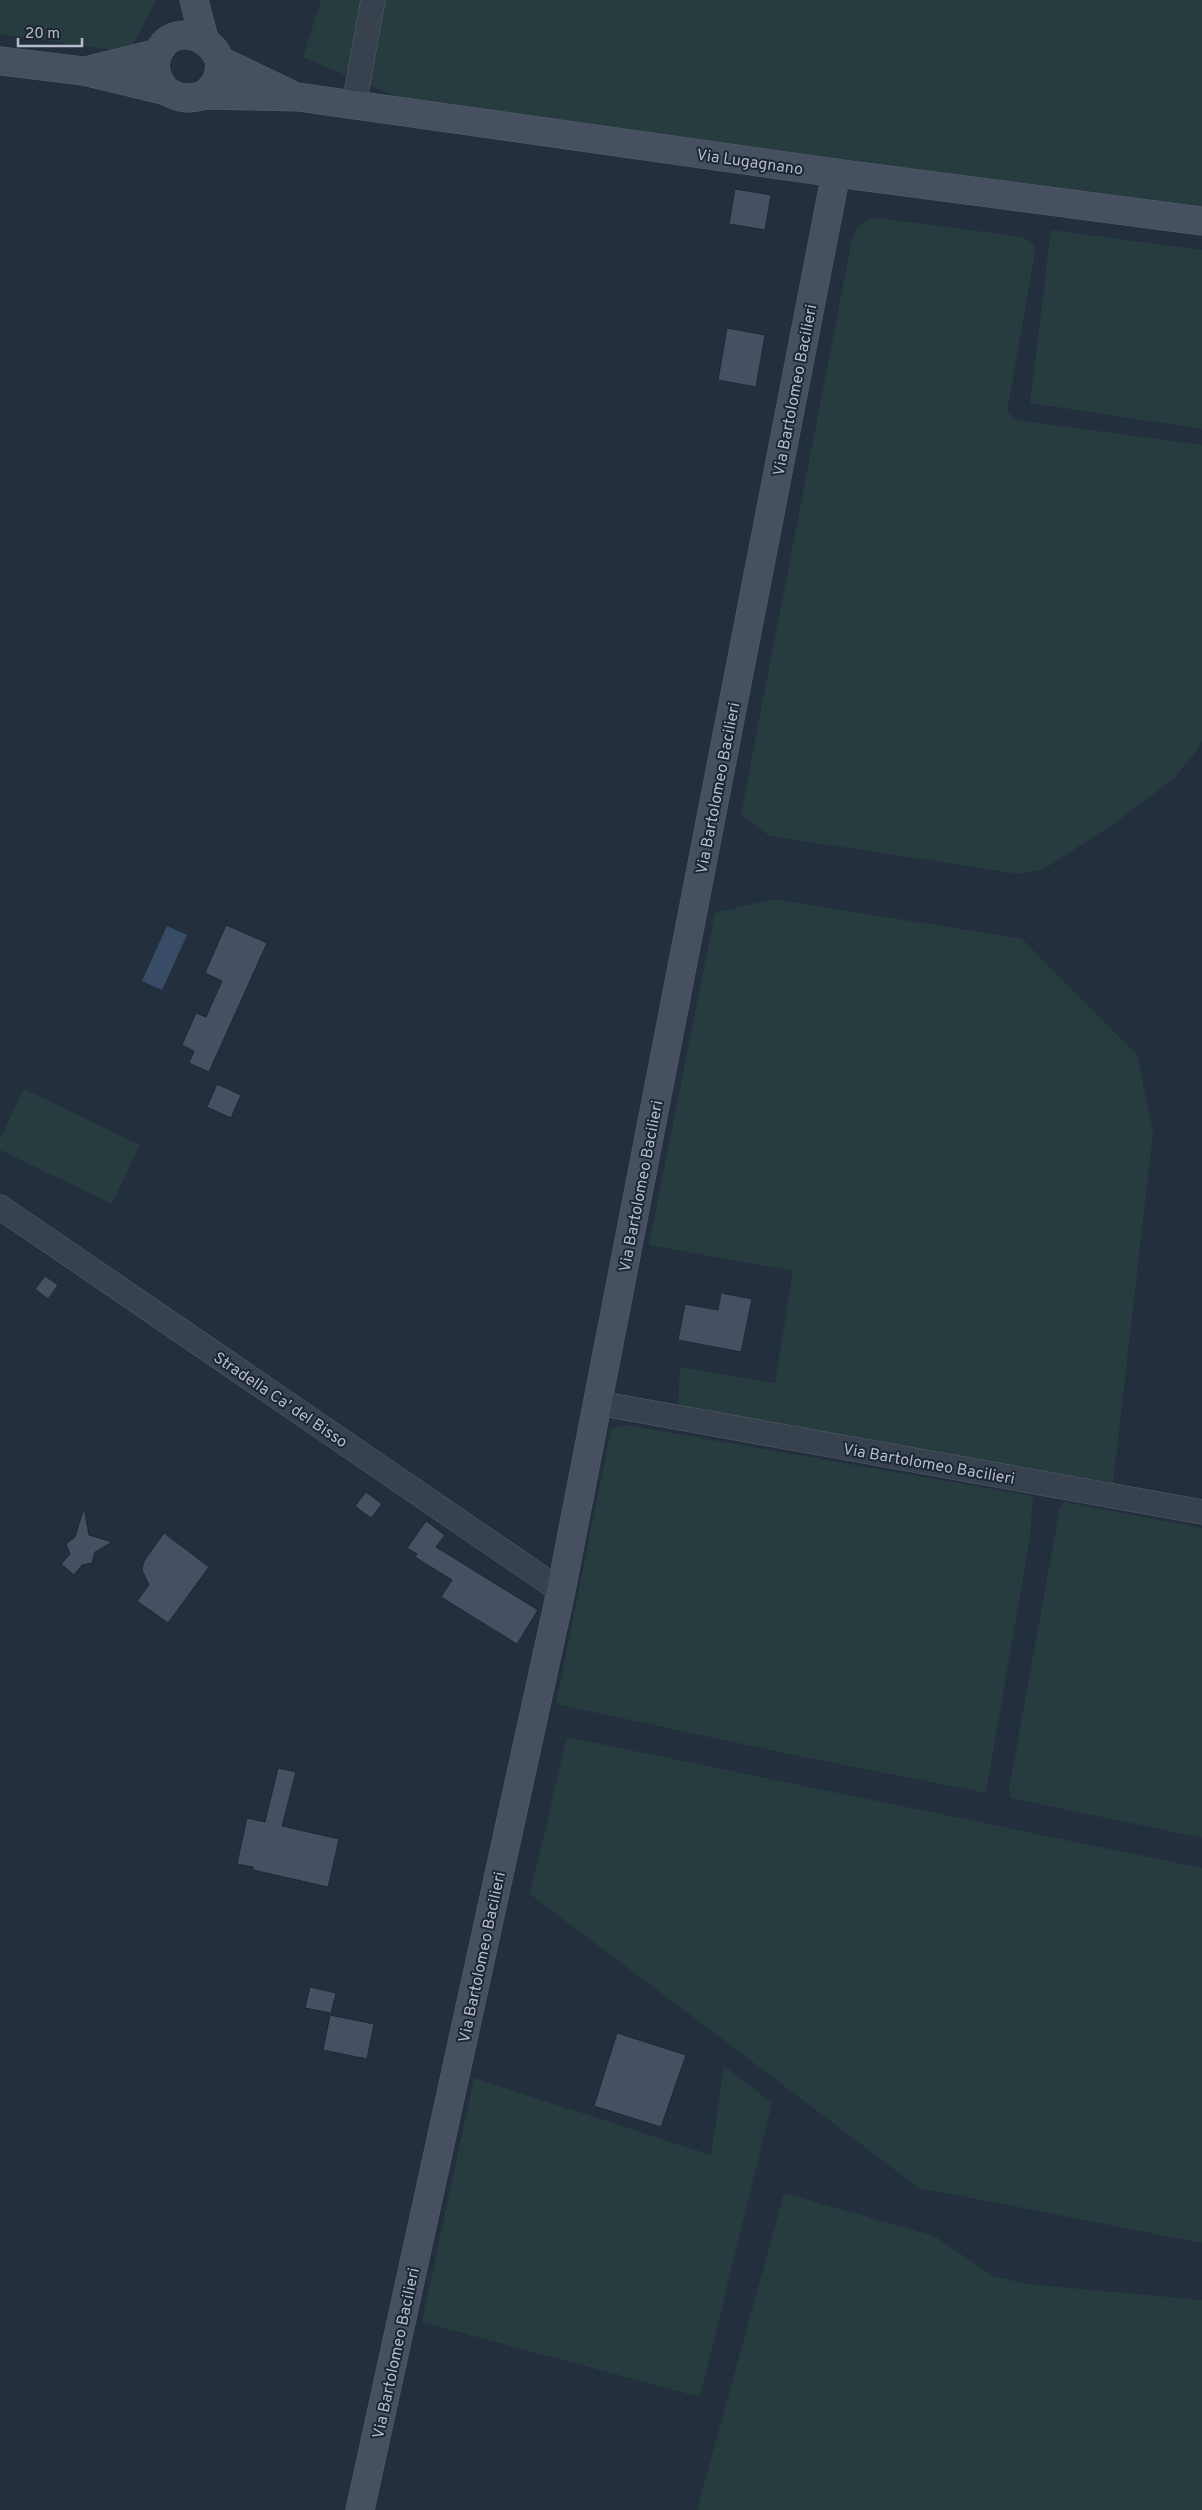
<svg xmlns="http://www.w3.org/2000/svg" width="1202" height="2510" font-family="Overpass,sans-serif">
  <rect width="100%" height="100%" fill="#242f3e"/>
  <g fill="#263c3f">
    <polygon points="0,0 156,0 129,52 0,34"/>
    <polygon points="321,0 1202,0 1202,211 416,105 303,57"/>
    <path d="M876 218 1023 237 1034 245 1035 252 1007 412 1016 420 1202 445V741L1196 752 1174 778 1115 823 1044 869 1020 874 770 836 741 814 852 239C857 225 862 222 876 218Z"/>
    <polygon points="1051,230 1202,250 1202,429 1030,403"/>
    <polygon points="773,899 1022,939 1137,1055 1153,1133 1113,1483 678,1406 680,1367 775,1383 793,1271 649,1245 715,913"/>
    <polygon points="24,1089 140,1145 112,1204 0,1150 0,1139"/>
    <polygon points="626,1425 1033,1496 1030,1537 986,1793 784,1753 556,1704 611,1429"/>
    <polygon points="1064,1502 1202,1528 1202,1838 1011,1798 1009,1789 1060,1507"/>
    <polygon points="567,1737 1202,1868 1202,2243 919,2188 530,1894"/>
    <polygon points="724,2066 772,2103 700,2397 422,2322 474,2078 711,2155"/>
    <polygon points="784,2193 934,2236 993,2276 1026,2284 1202,2300 1202,2510 697,2510"/>
  </g>
  <polygon fill="#394c67" points="167,926 187,935 162,990 142,981"/>
  <g fill="#455162" stroke="#1f2835">
    <polygon points="735,189 771,195 765,230 729,224"/>
    <polygon points="727,328 765,335 756,387 718,380"/>
    <polygon points="226,925 267,943 209,1072 189,1063 194,1051 182,1045 196,1013 206,1017 222,981 205,973"/>
    <polygon points="217,1084 241,1095 231,1118 207,1107"/>
    <polygon points="45,1276 58,1285 48,1299 35,1289"/>
    <polygon points="721,1293 752,1299 741,1352 678,1340 685,1304 718,1310"/>
    <polygon points="366,1492 382,1504 371,1518 355,1506"/>
    <polygon points="84,1508 89,1535 112,1542 95,1552 92,1563 82,1565 74,1575 61,1564 70,1554 66,1544 75,1537"/>
    <polygon points="426,1521 445,1535 436,1547 538,1610 517,1644 441,1597 452,1580 415,1557 417,1554 407,1548"/>
    <polygon points="164,1533 209,1567 168,1623 137,1601 149,1585 142,1570 144,1561"/>
    <polygon points="278,1768 296,1772 282,1826 339,1839 328,1887 253,1870 253,1867 237,1864 247,1818 265,1822"/>
    <polygon points="310,1987 336,1993 331,2013 305,2008"/>
    <polygon points="330,2015 374,2024 367,2059 323,2050"/>
    <polygon points="617,2033 686,2055 661,2127 594,2106"/>
  </g>
  <g fill="none" stroke-linecap="round" stroke-linejoin="round">
    <g stroke="#565f6c" stroke-width="25">
      <g id="street">
        <polyline points="354,105 373,0"/>
        <polyline points="0,1207 561,1591"/>
        <polyline points="598,1403 1202,1512"/>
      </g>
    </g>
    <g stroke="#565f6c" stroke-width="29">
      <g id="secondary">
        <polyline points="194,0 204,39"/>
        <polyline points="219,60 288,93"/>
        <path d="M0 61 83 71 166 91C180 99 189 100 204 95L298 97 836 173 1202 221"/>
        <polyline points="89,70 158,53"/>
        <path d="M166 91C157 80 153 70 157 56 174 7 253 54 204 95"/>
        <polyline points="360,2510 561,1591 836,173"/>
      </g>
    </g>
    <use href="#street" stroke="#38414e" stroke-width="24"/>
    <use href="#secondary" stroke="#465061" stroke-width="28"/>
  </g>
  <g text-anchor="middle" stroke-width="4" stroke-linejoin="round" paint-order="stroke">
    <g font-size="16" fill="#b4bcc9" stroke="#1d2633">
      <text transform="translate(750 161) rotate(8)" y="6">Via Lugagnano</text>
      <text transform="translate(794 390) rotate(-79)" y="6">Via Bartolomeo Bacilieri</text>
      <text transform="translate(717 788) rotate(-79)" y="6">Via Bartolomeo Bacilieri</text>
      <text transform="translate(640 1186) rotate(-79)" y="6">Via Bartolomeo Bacilieri</text>
      <text transform="translate(281 1399) rotate(34)" y="6">Stradella Ca' del Bisso</text>
      <text transform="translate(929 1463) rotate(10)" y="6">Via Bartolomeo Bacilieri</text>
      <text transform="translate(481 1957) rotate(-78)" y="6">Via Bartolomeo Bacilieri</text>
      <text transform="translate(395 2353) rotate(-78)" y="6">Via Bartolomeo Bacilieri</text>
    </g>
  </g>
  <path d="M18 38v8h64v-8" fill="none" stroke="#b4bcc9" stroke-width="2.5"/>
  <text x="25" y="38" font-size="15" fill="#b4bcc9" stroke="#1d2633" stroke-width="4" paint-order="stroke">20 m</text>
</svg>
